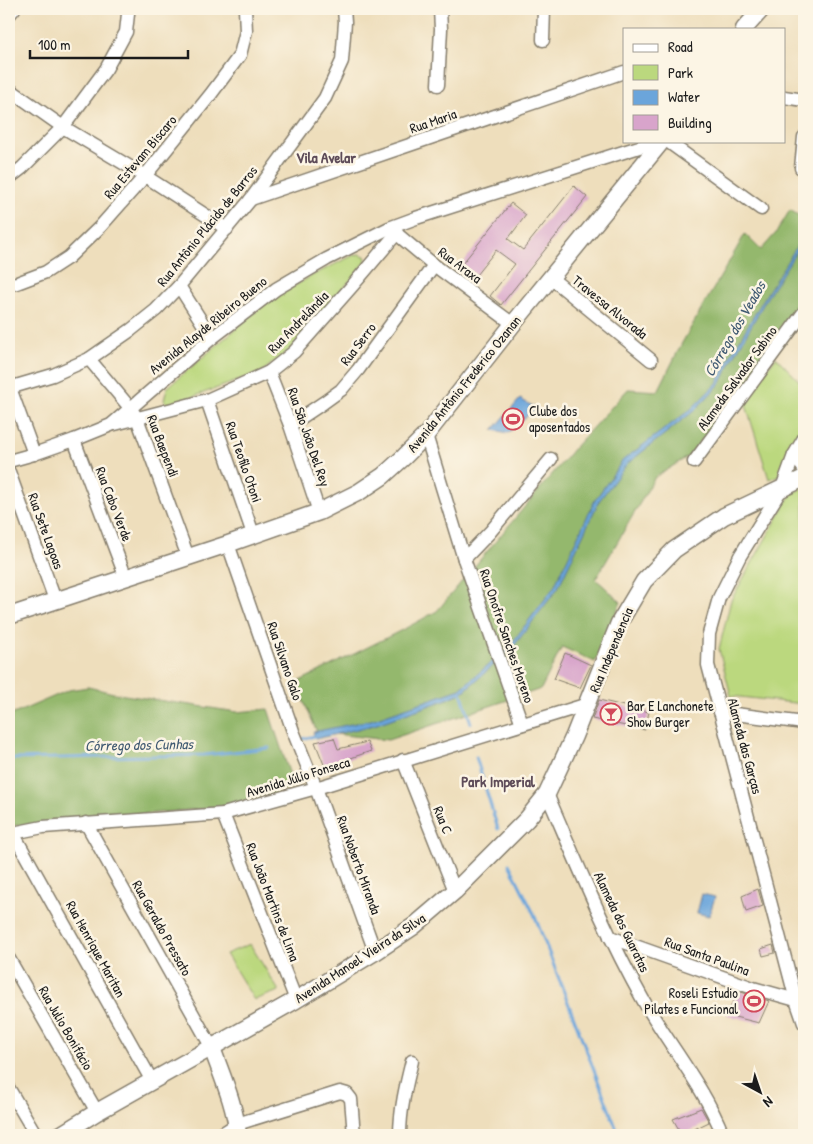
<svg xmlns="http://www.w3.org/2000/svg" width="813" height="1144" font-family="'Patrick Hand',sans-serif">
  <rect width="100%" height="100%" fill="#fcf5e5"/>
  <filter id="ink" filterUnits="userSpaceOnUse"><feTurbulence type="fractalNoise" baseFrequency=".02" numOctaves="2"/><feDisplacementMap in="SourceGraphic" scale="10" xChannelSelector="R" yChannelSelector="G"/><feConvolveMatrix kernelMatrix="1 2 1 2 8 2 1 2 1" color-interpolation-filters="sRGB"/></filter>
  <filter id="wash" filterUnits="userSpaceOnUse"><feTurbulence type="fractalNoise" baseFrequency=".0096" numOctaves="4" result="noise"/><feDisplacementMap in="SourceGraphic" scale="20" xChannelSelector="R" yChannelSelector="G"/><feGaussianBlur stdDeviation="1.12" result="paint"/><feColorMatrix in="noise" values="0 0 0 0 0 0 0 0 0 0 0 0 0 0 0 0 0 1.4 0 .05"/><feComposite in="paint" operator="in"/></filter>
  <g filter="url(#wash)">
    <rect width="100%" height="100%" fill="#eedebc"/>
    <g fill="#bbd87e" stroke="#6c7a4d">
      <path d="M359 254 365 256 366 259 365 263 291 349 260 373 175 403C170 404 166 405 164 400L167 388 267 302 313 275 354 255Z"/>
      <polygon points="776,357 804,386 804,431 790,449 785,473 769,479 744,399"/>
      <polygon points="804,487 804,704 731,696 719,649 731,600 791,494"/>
      <polygon points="250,944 279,991 254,1000 226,954"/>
    </g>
    <g fill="#94b86d" stroke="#586a44">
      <polygon points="790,210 804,219 804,300 737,396 689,456 655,477 596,579 621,602 595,662 562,647 541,689 388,740 317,732 296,683 406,628 437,611 575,447 628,389 658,391 682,343 745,234 761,250 776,233"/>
      <polygon points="88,687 118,694 237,712 268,709 294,787 224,807 9,826 9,716 69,690"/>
    </g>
    <g fill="#6ba5db" stroke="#44607c">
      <polygon points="804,235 804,240 768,296 730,364 721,383 694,411 627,464 599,501 558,588 511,650 463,692 445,700 374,725 316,739 313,732 371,720 460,689 508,648 554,587 595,500 623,460 691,409 717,383 733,351 769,290"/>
      <polygon points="520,399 536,408 508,433 493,430"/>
      <polygon points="702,894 715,897 709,916 697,913"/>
    </g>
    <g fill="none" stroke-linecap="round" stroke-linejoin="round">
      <g stroke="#6ba5db" stroke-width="3">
        <polyline points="461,692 471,723"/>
        <polyline points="302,739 319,735"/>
        <polyline points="476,757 498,829"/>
        <polyline points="9,759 204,755 269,748"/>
        <polyline points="509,864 534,914 619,1135"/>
      </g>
    </g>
    <g id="blocks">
      <g fill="#d8a4cb">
        <polygon points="574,186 587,197 501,305 490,296 515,264 496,250 476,275 462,264 511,203 526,215 508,239 523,250"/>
        <polygon points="565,653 591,665 580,688 554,679"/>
        <polygon points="599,700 649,712 645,730 592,719"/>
        <polygon points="334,738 338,749 367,742 371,751 325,767 315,742"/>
        <polygon points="758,889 763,906 746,912 742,896"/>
        <polygon points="773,945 775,953 763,956 761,949"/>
        <polygon points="738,991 769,1001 759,1023 727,1015"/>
        <polygon points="701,1108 709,1122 682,1135 673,1119"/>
      </g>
    </g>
  </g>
  <g filter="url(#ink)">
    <use href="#blocks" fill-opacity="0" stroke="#857d6c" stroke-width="1"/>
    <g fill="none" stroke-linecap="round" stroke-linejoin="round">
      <g stroke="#857d6c" stroke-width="15">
        <g id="minor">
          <polyline points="9,15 14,9"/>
          <polyline points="543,40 544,9"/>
          <polyline points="438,85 441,29 440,9"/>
          <polyline points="9,89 63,127 145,176 227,229"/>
          <polyline points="784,97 804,100"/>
          <polyline points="667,141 761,209"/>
          <polyline points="801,168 804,137"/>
          <polyline points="9,178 22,168 63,127 106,69 126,32 128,14 127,9"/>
          <polyline points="251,199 624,72"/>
          <polyline points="391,229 434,265 513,324"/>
          <polyline points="551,278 651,360"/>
          <polyline points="9,284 17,283 46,272 69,257 100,227 145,176 211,94 240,55 246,31 245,9"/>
          <polyline points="179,286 212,338"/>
          <polyline points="89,359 131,409 137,418 188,557"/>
          <polyline points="269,372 290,425 319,512"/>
          <polyline points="9,388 53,375 89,359 131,330 156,310 179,286 251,199 325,98 342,61 345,22 344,9"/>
          <polyline points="10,388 34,454"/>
          <polyline points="207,400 253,534"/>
          <polyline points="115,424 207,400 269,372 294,352 353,285 397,233"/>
          <polyline points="290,425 323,403 341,390 358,370 434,265"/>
          <polyline points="426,435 464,559 490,532 551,459"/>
          <polyline points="804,438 794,455 782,488 740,556 719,598 709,634 708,665 796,1000 804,1023"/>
          <polyline points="74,440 126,578"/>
          <polyline points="794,455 804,469"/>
          <polyline points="9,461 34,454 74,440 111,425 212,338 276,289 327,259 389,228 416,218 658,141"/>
          <polyline points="694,462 804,312"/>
          <polyline points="9,472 55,600"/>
          <polyline points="228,544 293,731 316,788 375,952"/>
          <polyline points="464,559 522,724"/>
          <polyline points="720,712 804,723"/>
          <polyline points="403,760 455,891"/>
          <path d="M547 794C577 863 605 932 642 998 668 1044 704 1086 723 1135"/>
          <polyline points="223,814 296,1000"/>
          <polyline points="86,823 212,1048"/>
          <polyline points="13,833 152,1081"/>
          <polyline points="9,834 13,833 43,827 223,814 316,788 588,704"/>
          <polyline points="610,937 753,988 796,1000"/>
          <polyline points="9,959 97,1112"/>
          <polyline points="9,1089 36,1135"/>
          <polyline points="220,1135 237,1124 340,1092 347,1094 351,1099 354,1135"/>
          <path d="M400 1135C400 1110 406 1085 412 1061"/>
        </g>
      </g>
      <g stroke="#857d6c" stroke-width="19">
        <g id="tertiary">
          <polyline points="744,29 762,9"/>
          <polyline points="9,616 228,544 319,512 359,492 383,476 404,457 426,435 513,324 662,141"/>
          <path d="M212 1048C222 1076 235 1105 238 1135"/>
          <polyline points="60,1135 97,1112 296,1000 375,952 414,926 455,891 527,819 547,794 574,736 619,623 644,581 674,550 724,516 804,478"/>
        </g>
      </g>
      <use href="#minor" stroke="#fff" stroke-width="12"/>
      <use href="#tertiary" stroke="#fff" stroke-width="16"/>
    </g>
  </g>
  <defs>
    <g id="stadium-ring" transform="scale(1.125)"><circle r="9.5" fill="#fcf5e5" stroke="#d1495b" stroke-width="1.5"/><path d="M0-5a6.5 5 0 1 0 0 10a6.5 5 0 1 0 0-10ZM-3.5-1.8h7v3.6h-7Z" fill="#d1495b"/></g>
    <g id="bar-ring" transform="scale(1.125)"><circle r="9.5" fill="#fcf5e5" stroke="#d1495b" stroke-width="1.5"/><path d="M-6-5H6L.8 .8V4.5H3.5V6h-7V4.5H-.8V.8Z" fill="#d1495b"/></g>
  </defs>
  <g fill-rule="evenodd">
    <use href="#stadium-ring" x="513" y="419"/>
    <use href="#bar-ring" x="611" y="714"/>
    <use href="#stadium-ring" x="754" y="1001"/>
  </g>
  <g text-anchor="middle" stroke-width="5" stroke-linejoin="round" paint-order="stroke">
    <g font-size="14" fill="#1c1c1c" stroke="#fcf5e5">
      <text transform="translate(433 121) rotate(-19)" y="5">Rua Maria</text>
      <text transform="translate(140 157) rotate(-50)" y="5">Rua Estevam Biscaro</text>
      <text transform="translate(207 226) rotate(-51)" y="5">Rua Antônio Plácido de Barros</text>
      <text transform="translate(460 265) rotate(37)" y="5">Rua Araxa</text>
      <text transform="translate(610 307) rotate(39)" y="5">Travessa Alvorada</text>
      <text transform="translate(298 322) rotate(-46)" y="5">Rua Andrelândia</text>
      <text transform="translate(208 325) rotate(-39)" y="5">Avenida Alayde Ribeiro Bueno</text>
      <text transform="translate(358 344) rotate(-53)" y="5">Rua Serro</text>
      <text transform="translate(737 378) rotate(-54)" y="5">Alameda Salvador Sabino</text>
      <text transform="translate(464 384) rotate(-51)" y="5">Avenida Antônio Frederico Ozanan</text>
      <text transform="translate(309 437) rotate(71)" y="5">Rua São João Del Rey</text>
      <text transform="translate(163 446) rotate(69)" y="5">Rua Baependi</text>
      <text transform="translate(244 462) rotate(71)" y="5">Rua Teofilo Otoni</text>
      <text transform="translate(114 504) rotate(69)" y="5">Rua Cabo Verde</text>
      <text transform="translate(46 531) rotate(70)" y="5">Rua Sete Lagoas</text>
      <text transform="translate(507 636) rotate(71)" y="5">Rua Onofre Sanches Moreno</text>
      <text transform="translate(611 650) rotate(-67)" y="5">Rua Independencia</text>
      <text transform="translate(285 661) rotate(71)" y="5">Rua Silvano Galo</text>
      <text transform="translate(745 746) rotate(75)" y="5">Alameda das Garças</text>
      <text transform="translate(298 777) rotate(-17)" y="5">Avenida Júlio Fonseca</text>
      <text transform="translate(443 820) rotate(68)" y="5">Rua C</text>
      <text transform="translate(359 865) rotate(70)" y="5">Rua Noberto Miranda</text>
      <text transform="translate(273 902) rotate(69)" y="5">Rua João Martins de Lima</text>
      <text transform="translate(622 922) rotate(64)" y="5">Alameda dos Guaratas</text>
      <text transform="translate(162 928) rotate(61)" y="5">Rua Geraldo Pressato</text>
      <text transform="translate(96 949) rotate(61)" y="5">Rua Henrique Maritan</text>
      <text transform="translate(707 956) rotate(20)" y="5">Rua Santa Paulina</text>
      <text transform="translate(360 958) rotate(-33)" y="5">Avenida Manoel Vieira da Silva</text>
      <text transform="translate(66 1028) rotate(60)" y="5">Rua Julio Bonifácio</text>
    </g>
    <g font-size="14" fill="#1c1c1c" stroke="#fcf5e5" text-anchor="start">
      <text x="529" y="416">Clube dos<tspan x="529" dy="16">aposentados</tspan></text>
      <text x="627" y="711">Bar E Lanchonete<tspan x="627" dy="16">Show Burger</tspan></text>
      <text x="738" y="998" text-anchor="end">Roseli Estudio<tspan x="738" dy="16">Pilates e Funcional</tspan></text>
    </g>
    <g font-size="15" font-weight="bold" fill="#5e4c59" stroke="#fcf5e5">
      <text x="326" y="163">Vila Avelar</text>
      <text x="498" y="787">Park Imperial</text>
    </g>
    <g font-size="15" font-style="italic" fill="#405a72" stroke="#fcf5e5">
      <text transform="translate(735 329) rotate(-60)" y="5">Córrego dos Veados</text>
      <text transform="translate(139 745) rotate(-1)" y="5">Córrego dos Cunhas</text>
    </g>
  </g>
  <rect width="813" height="1144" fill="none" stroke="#fcf5e5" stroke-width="30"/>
  <rect x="623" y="28" width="162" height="115" fill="#fcf5e5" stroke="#a29e95"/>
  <rect x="633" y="44" width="25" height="8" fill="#ffffff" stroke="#a29e95"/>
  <text x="668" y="52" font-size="15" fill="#1c1c1c">Road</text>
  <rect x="633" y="65" width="25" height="15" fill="#bbd87e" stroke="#a29e95"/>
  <text x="668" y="78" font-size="15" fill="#1c1c1c">Park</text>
  <rect x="633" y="90" width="25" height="15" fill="#6ba5db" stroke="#a29e95"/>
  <text x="668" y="102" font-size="15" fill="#1c1c1c">Water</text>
  <rect x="633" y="115" width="25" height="15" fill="#d8a4cb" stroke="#a29e95"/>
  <text x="668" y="128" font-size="15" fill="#1c1c1c">Building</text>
  <g transform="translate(760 1092) rotate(140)" stroke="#fcf5e5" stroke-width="4" paint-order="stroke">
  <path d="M0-4L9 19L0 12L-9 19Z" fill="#1c1c1c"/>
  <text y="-8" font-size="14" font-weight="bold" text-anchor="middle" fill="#1c1c1c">N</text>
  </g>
  <path d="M30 50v8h158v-8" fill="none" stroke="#1c1c1c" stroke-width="2.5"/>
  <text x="38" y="50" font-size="15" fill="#1c1c1c" stroke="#fcf5e5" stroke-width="4" paint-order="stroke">100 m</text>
</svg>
